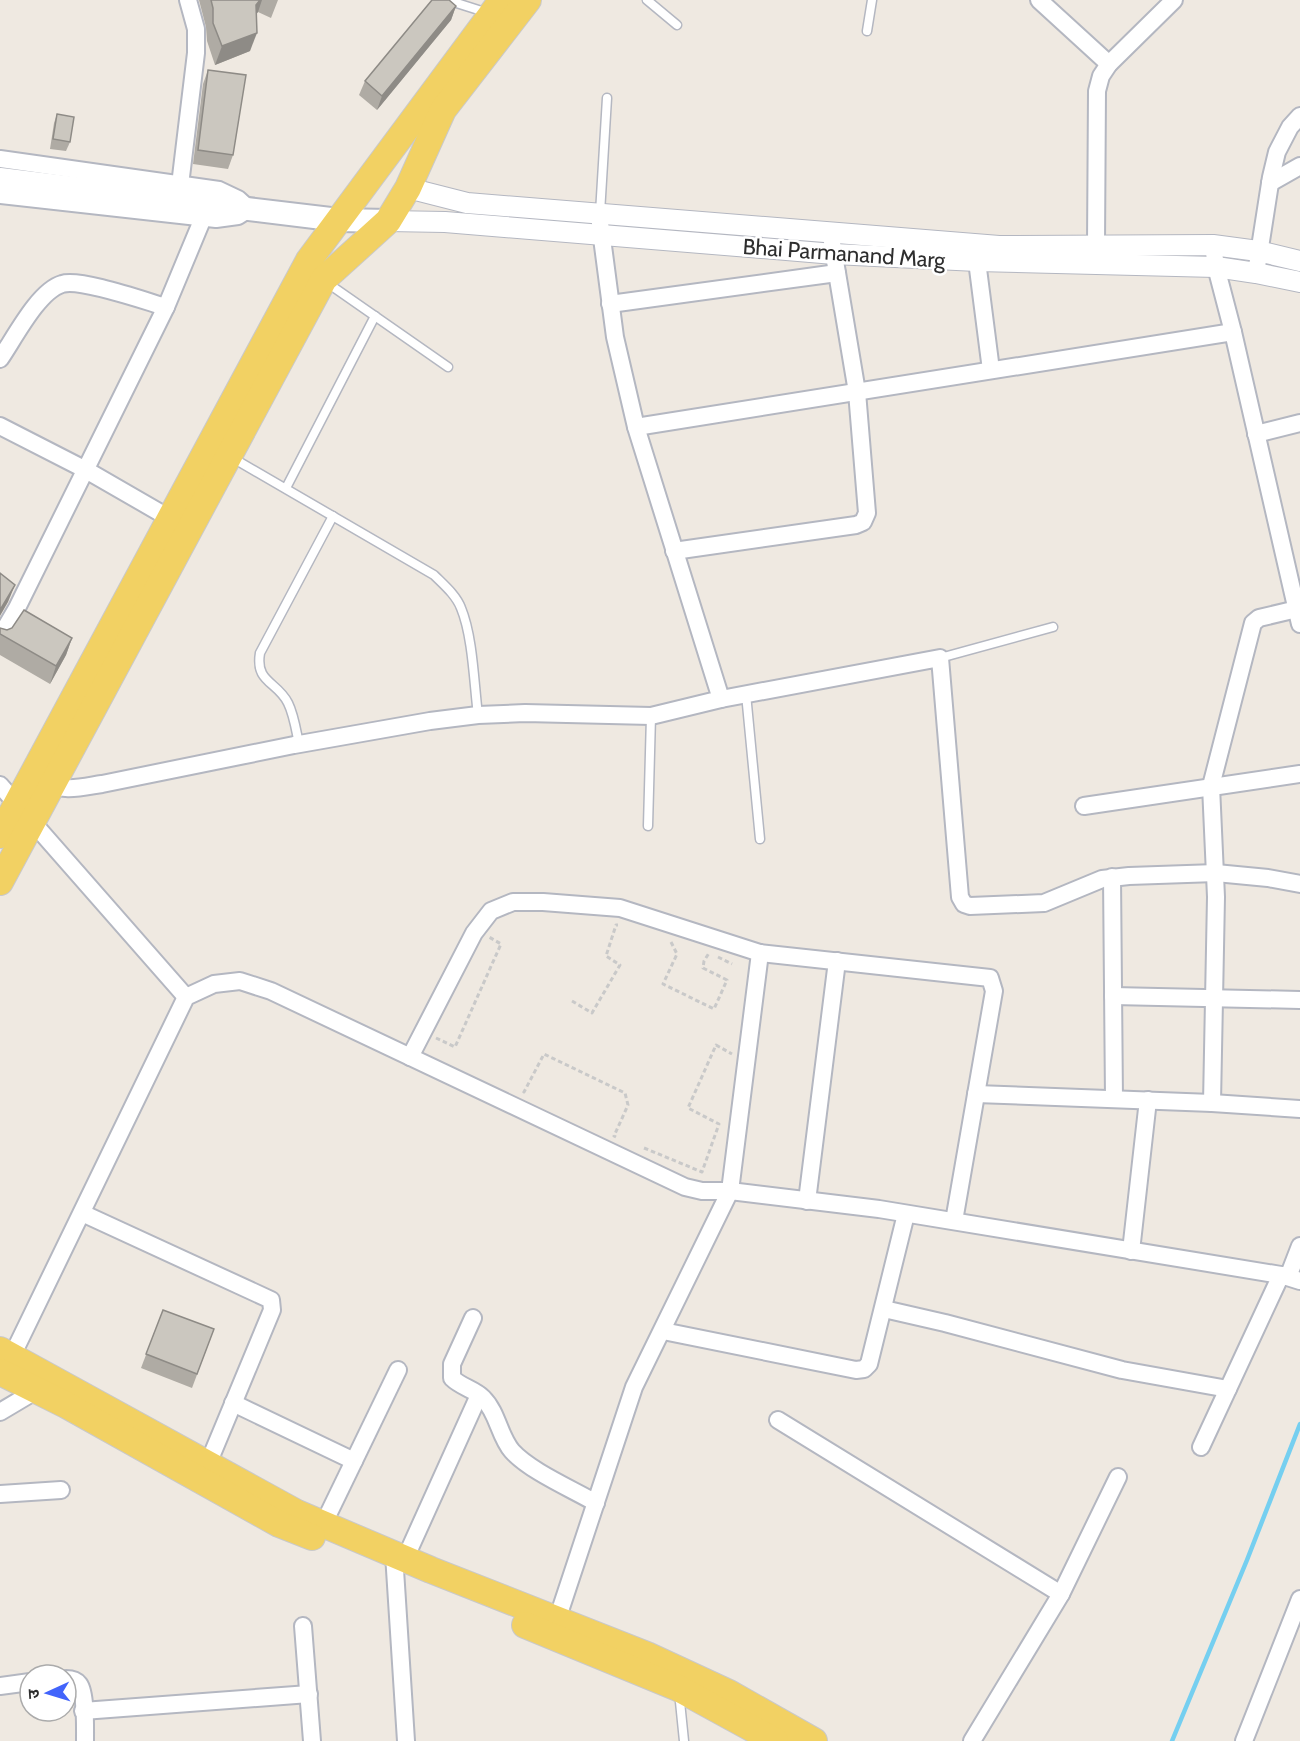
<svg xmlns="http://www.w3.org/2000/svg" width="1300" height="1741" font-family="Cabin,'Noto Sans Devanagari',sans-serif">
  <rect width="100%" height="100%" fill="#efe9e1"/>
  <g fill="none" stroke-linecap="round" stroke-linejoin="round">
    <polyline stroke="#75cff0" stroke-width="4.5" points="1172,1741 1247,1560 1300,1424"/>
    <g stroke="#b4b7c1" stroke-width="11">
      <g id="service">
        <polyline points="447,0 488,13"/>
        <polyline points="647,0 677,25"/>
        <polyline points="867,31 872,0"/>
        <polyline points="600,213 607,98"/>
        <polyline points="326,282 448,367"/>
        <path d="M231 457 434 575C444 585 456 595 461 608 473 637 474 684 478 715"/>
        <polyline points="286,488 375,316"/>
        <polyline points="940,658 1053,627"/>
        <polyline points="746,694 760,839"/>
        <path d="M299 744C296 730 294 715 288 703 277 681 255 683 260 653L333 516"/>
        <polyline points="648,826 651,716"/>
        <polyline points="679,1692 684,1741"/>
      </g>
    </g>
    <g stroke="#b4b7c1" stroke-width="20">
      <g id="minor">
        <polyline points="1039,0 1109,64"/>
        <polyline points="0,159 219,190 238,199 249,209 238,216 216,219 0,195"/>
        <polyline points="1270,183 1300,166"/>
        <polyline points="180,185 196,53 196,29 188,0"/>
        <polyline points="1096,244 1097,91 1101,76 1109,64 1174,0"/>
        <polyline points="1213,245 1216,267 1233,332 1300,624"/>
        <polyline points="977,261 991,370"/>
        <polyline points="1256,273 1271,177 1277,152 1290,127 1300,116"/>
        <polyline points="610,304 837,273"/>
        <path d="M0 359C14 339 38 291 62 284 80 278 145 301 166 307"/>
        <polyline points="0,426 86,470 171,519"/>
        <polyline points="636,427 1233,332"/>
        <polyline points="1256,434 1300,423"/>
        <polyline points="674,551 856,525 863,522 867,513 857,392 832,243"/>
        <polyline points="0,637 17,608 166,307 203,218"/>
        <polyline points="721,699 940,658 960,897 964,904 970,906 1044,903 1102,879 1129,876 1216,873 1268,878 1300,884"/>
        <path d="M44 781C62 793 82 787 102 784L294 745 430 721 478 715 525 713 651 716 721 699 636 427 615 337 600 223"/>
        <polyline points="0,785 186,997"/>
        <polyline points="1084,806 1300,774"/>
        <polyline points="1112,877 1114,1099"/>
        <polyline points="1113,996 1300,1000"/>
        <polyline points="410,1057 474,933 491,911 513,902 543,902 620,908 760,953 990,978 994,991 954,1221"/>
        <polyline points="976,1094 1212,1103 1300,1109"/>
        <polyline points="1212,1103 1216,897 1211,786 1253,623 1259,618 1297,609"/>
        <polyline points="807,1201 837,961"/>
        <polyline points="82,1213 271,1300 272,1310 208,1464"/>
        <polyline points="1131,1251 1148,1100"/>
        <polyline points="1288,1277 1300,1246"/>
        <polyline points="884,1309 945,1323 1122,1370 1228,1389"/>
        <path d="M473 1318 452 1364V1378C461 1387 474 1389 483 1398 498 1413 499 1436 512 1451 530 1471 572 1489 596 1503"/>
        <polyline points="663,1331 856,1370 864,1369 869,1364 906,1214"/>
        <polyline points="12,1356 186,997 214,984 240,981 271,991 685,1187 702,1191 730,1191 879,1209 1281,1275 1300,1281"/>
        <polyline points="233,1403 354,1461"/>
        <polyline points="0,1412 37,1390"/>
        <polyline points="778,1420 1061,1594"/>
        <polyline points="1201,1447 1281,1275"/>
        <polyline points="0,1494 61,1490"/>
        <polyline points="323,1525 398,1370"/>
        <polyline points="394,1554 406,1741"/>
        <polyline points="405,1559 479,1395"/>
        <polyline points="303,1626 312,1741"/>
        <polyline points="554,1629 634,1387 730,1191 760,953"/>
        <path d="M66 1679C70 1679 76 1680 79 1684 86 1693 85 1729 85 1741"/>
        <polyline points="0,1686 30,1682"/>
        <polyline points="83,1711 309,1694"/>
        <polyline points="972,1741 1061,1594 1118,1477"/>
        <polyline points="1244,1741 1300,1599"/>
      </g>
    </g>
    <g stroke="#b4b7c1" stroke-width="22">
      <g id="tertiary">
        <polyline points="408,188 467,203 999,246 1213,245 1258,251 1300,261"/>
        <polyline points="388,221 445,222 834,254 977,261 1216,267 1256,273 1300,282"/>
      </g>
    </g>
    <g stroke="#b4b7c1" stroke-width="26">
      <polyline id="secondary" points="0,179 339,220 388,221"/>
    </g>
    <g stroke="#c9c9c9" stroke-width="28">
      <g id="primary">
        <polyline points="0,835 309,260 502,0"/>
        <polyline points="0,882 324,279 388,221 408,188 443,110 528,0"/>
        <polyline points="0,1350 297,1513 431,1570 647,1655 729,1693 814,1741"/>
        <polyline points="0,1372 66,1405 279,1524 312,1537"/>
        <polyline points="525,1625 678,1688 775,1741"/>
      </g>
    </g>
    <g stroke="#c9c9c9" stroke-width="3" stroke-dasharray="4.5 3" stroke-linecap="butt">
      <polyline points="671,942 677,954 663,984 714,1009 727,980 703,968 704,961 709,953"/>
      <polyline points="718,957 732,964"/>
      <polyline points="572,1001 592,1013 620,965 606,956 616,925 618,925"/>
      <polyline points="436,1038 455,1047 501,944 489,937"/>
      <polyline points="523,1091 524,1092 544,1054 625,1093 628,1105 614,1136 616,1137"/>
      <polyline points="644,1148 702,1172 719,1124 688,1108 716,1045 732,1054"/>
    </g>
    <use href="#service" stroke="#fff" stroke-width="8"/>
    <use href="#minor" stroke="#fff" stroke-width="16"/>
    <use href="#tertiary" stroke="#fff" stroke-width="20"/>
    <use href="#secondary" stroke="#fff" stroke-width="22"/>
    <use href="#primary" stroke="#f2d163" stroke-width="26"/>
  </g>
  <g fill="#afaba4">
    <polygon points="199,0 278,0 271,18 258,12 256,14 250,51 215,65 207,41 206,27"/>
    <polygon points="456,6 451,20 377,110 359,95 365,81"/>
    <polygon points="208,70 233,155 228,169 193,164 203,84"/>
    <polygon points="57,114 70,142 66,151 50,149 54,123"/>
    <polygon points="0,628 7,630 72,638 66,655 50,684 0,655"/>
    <polygon points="163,1310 214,1329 192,1388 141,1368"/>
  </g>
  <g fill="#8e8b86">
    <polygon points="260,0 262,0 258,12 249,24 256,5"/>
    <polygon points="456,6 451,20 377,110 382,96"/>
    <polygon points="257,33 250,51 215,65 222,46"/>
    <polygon points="15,585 8,602 0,616 0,610"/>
    <polygon points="72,638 66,655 50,684 56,666"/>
  </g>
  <g fill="#cbc7bf" stroke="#8e8b86" stroke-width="1.5">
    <polygon points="211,0 260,0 256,5 257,33 222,46 213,23 213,8"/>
    <polygon points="432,0 449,0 456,6 382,96 365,81"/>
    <polygon points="208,70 246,75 233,155 198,150"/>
    <polygon points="57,114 74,117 70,142 53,139"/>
    <polygon points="0,573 15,585 0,610"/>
    <polygon points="24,610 72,638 56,666 0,634 0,628 7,630 12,628"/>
    <polygon points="163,1310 214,1329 197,1374 146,1354"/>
  </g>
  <g text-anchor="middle" stroke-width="5" stroke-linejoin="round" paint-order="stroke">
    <g font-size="22" fill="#2e2e2e" stroke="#fff">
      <text transform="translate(844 253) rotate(4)" y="8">Bhai Parmanand Marg</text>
    </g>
  </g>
  <g transform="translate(48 1693) rotate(266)"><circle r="28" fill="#ffffff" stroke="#ababab" stroke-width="1.5"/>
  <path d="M0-4.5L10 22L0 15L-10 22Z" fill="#4264fb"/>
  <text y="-9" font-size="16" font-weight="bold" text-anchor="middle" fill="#2e2e2e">उ</text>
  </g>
</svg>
